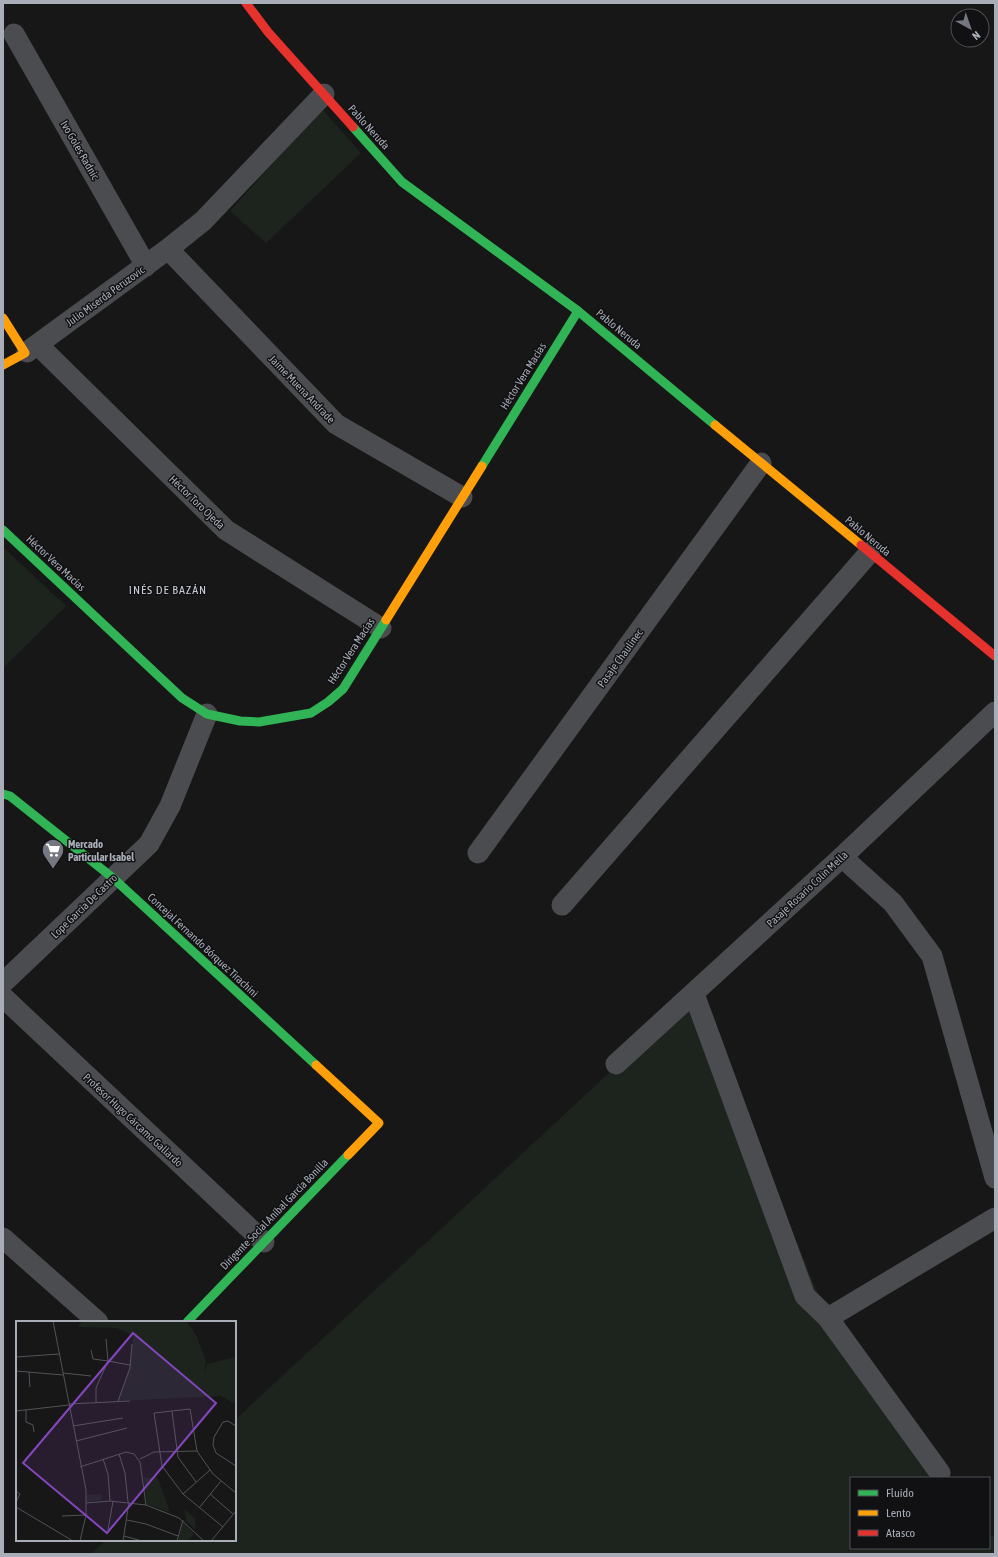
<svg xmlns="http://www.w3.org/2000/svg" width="998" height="1557" font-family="'Asap Condensed',sans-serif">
  <rect width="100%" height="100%" fill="#171717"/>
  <g fill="#1d241e">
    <polygon points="322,109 361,153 266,243 230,211"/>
    <polygon points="3,547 66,606 3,668"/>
    <polygon points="694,994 828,1318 938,1478 851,1478 851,1548 989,1548 989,1536 995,1535 995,1554 91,1554 106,1540 235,1540 235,1420"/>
  </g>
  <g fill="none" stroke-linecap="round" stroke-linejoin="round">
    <g stroke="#4b4c50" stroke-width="21">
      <polyline points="14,34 146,266"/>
      <polyline points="168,249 336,424 462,497"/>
      <polyline points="38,345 226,530 381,628"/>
      <polyline points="27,352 168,249 203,221 324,94"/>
      <polyline points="478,853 761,463"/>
      <polyline points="842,857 893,903 932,956 995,1178"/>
      <polyline points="562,905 870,552"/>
      <polyline points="3,983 149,844 170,806 207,714"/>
      <polyline points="694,994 805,1296 828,1318 940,1473"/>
      <polyline points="3,997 264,1242"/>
      <polyline points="616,1064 842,857 995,712"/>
      <polyline points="3,1238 98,1322"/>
      <polyline points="828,1318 995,1218"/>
    </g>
    <g stroke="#30b455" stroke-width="9">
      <polyline points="353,127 402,182 578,311 715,425"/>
      <polyline points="482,466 578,311"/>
      <polyline points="3,530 182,698 207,714 240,721 259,722 311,713 328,702 343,689 386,620"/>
      <polyline points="3,794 10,796 113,878 316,1065"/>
      <polyline points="187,1322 348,1155"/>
    </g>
    <g stroke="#ff9f0a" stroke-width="9">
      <polyline points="3,318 25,353 3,365"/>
      <polyline points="715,425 861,545"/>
      <polyline points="386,620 482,466"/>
      <polyline points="316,1065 379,1123 348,1155"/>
    </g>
    <g stroke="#e5322d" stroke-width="9">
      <polyline points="246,3 268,32 353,127"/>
      <polyline points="861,545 995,656"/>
    </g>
  </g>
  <defs>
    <g id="supermarket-pin" transform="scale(1.15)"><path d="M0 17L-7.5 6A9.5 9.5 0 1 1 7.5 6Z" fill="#757880" stroke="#111113"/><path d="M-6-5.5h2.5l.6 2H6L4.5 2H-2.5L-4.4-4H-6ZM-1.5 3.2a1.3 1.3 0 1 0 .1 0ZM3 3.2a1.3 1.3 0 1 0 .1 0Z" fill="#fff"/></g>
  </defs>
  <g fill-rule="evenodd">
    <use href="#supermarket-pin" x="53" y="850"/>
  </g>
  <g text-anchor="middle" stroke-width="3" stroke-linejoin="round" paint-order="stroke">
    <g font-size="11" fill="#a8adb8" stroke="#111113">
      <text transform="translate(369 127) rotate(48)" y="4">Pablo Neruda</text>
      <text transform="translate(80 150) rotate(60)" y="4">Ivo Goles Radnic</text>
      <text transform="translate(105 296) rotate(-36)" y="4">Julio Miserda Peruzovic</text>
      <text transform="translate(619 329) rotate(40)" y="4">Pablo Neruda</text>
      <text transform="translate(523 376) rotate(-58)" y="4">Héctor Vera Macías</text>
      <text transform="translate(302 389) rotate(46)" y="4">Jaime Muena Andrade</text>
      <text transform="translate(197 502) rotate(44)" y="4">Héctor Toro Ojeda</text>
      <text transform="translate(868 536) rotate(40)" y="4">Pablo Neruda</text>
      <text transform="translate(56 563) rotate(43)" y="4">Héctor Vera Macías</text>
      <text transform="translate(351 651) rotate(-57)" y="4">Héctor Vera Macías</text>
      <text transform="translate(620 658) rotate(-54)" y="4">Pasaje Chaulinec</text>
      <text transform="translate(807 889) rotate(-43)" y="4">Pasaje Rosario Colin Mella</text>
      <text transform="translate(84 906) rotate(-44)" y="4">Lope García De Castro</text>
      <text transform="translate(203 945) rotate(43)" y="4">Concejal Fernando Bórquez Tirachini</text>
      <text transform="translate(133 1120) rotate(43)" y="4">Profesor Hugo Cárcamo Gallardo</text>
      <text transform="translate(274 1214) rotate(-46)" y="4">Dirigente Social Aníbal García Bonilla</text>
    </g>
    <g font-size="11" font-weight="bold" fill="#a8adb8" stroke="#111113" text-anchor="start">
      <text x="68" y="848">Mercado<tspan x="68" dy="13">Particular Isabel</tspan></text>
    </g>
    <g font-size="12" letter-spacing="1" fill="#c9ccd4" stroke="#111113">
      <text x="168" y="594">INÉS DE BAZÁN</text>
    </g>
  </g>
  <g transform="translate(16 1321)">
    <rect width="220" height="220" fill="#171717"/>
    <path d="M69 0H170L180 14 190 40 188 54 191 43 220 36V83L205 75 102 80 114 44 117 15 101 7 63 6V3ZM141 156 152 185 153 191 131 183 128 157ZM85 173 86 179 71 181V174ZM169 189 179 197V208L170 200ZM167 202 178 213 171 220H162Z" fill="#1d241e"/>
    <path fill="none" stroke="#515357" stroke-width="1" d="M37 0 70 169V194L64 220M75 29 77 38 92 40 90 18M0 36 43 33M0 50 47 54M13 51 14 66M47 52 75 55M102 80 114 47 116 23M80 81V67L92 40 114 44M53 83 114 80M10 89V101L17 104 18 111M0 90 53 84M156 90 162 136 180 161M57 105 107 97M220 105 212 100 207 101 198 116 197 124 200 132 220 145M60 120 111 107M181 130 174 88 138 92 146 145 167 173 207 206M103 133 109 152 112 181M87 138 92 153 94 180M124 138 138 131 181 130 197 153 220 172M64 146 110 131 118 133 124 141 130 184M0 170 4 173 0 181M167 173 194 149M194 173 217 193M70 182 94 180 130 184 163 197 188 220M0 186 57 220M183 187 205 160M46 195 70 194M111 199 130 203 162 215M92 209 97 180M108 215 126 220M107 220 113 181M161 220 167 199M195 220 220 190"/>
    <path fill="#8446be" fill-opacity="0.15" stroke="#8446be" stroke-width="2" d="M117 12 200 82 91 212 7 142Z"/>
    <rect width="220" height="220" fill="none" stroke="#a8adb8" stroke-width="2"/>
  </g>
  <rect width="998" height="1557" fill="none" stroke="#a8adb8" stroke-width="8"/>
  <rect x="850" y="1477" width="140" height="72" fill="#111113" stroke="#4d4f55"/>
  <rect x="858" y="1490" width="20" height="6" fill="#30b455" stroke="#4d4f55"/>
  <text x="886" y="1497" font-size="12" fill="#a8adb8">Fluido</text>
  <rect x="858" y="1510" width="20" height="6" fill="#ff9f0a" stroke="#4d4f55"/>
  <text x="886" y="1517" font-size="12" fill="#a8adb8">Lento</text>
  <rect x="858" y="1530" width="20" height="6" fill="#e5322d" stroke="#4d4f55"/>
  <text x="886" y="1537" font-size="12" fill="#a8adb8">Atasco</text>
  <g transform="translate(970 28) rotate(140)"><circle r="19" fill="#111113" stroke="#4d4f55"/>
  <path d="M0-3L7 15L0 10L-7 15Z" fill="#757880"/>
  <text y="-6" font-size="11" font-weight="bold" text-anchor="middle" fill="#a8adb8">N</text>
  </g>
</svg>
